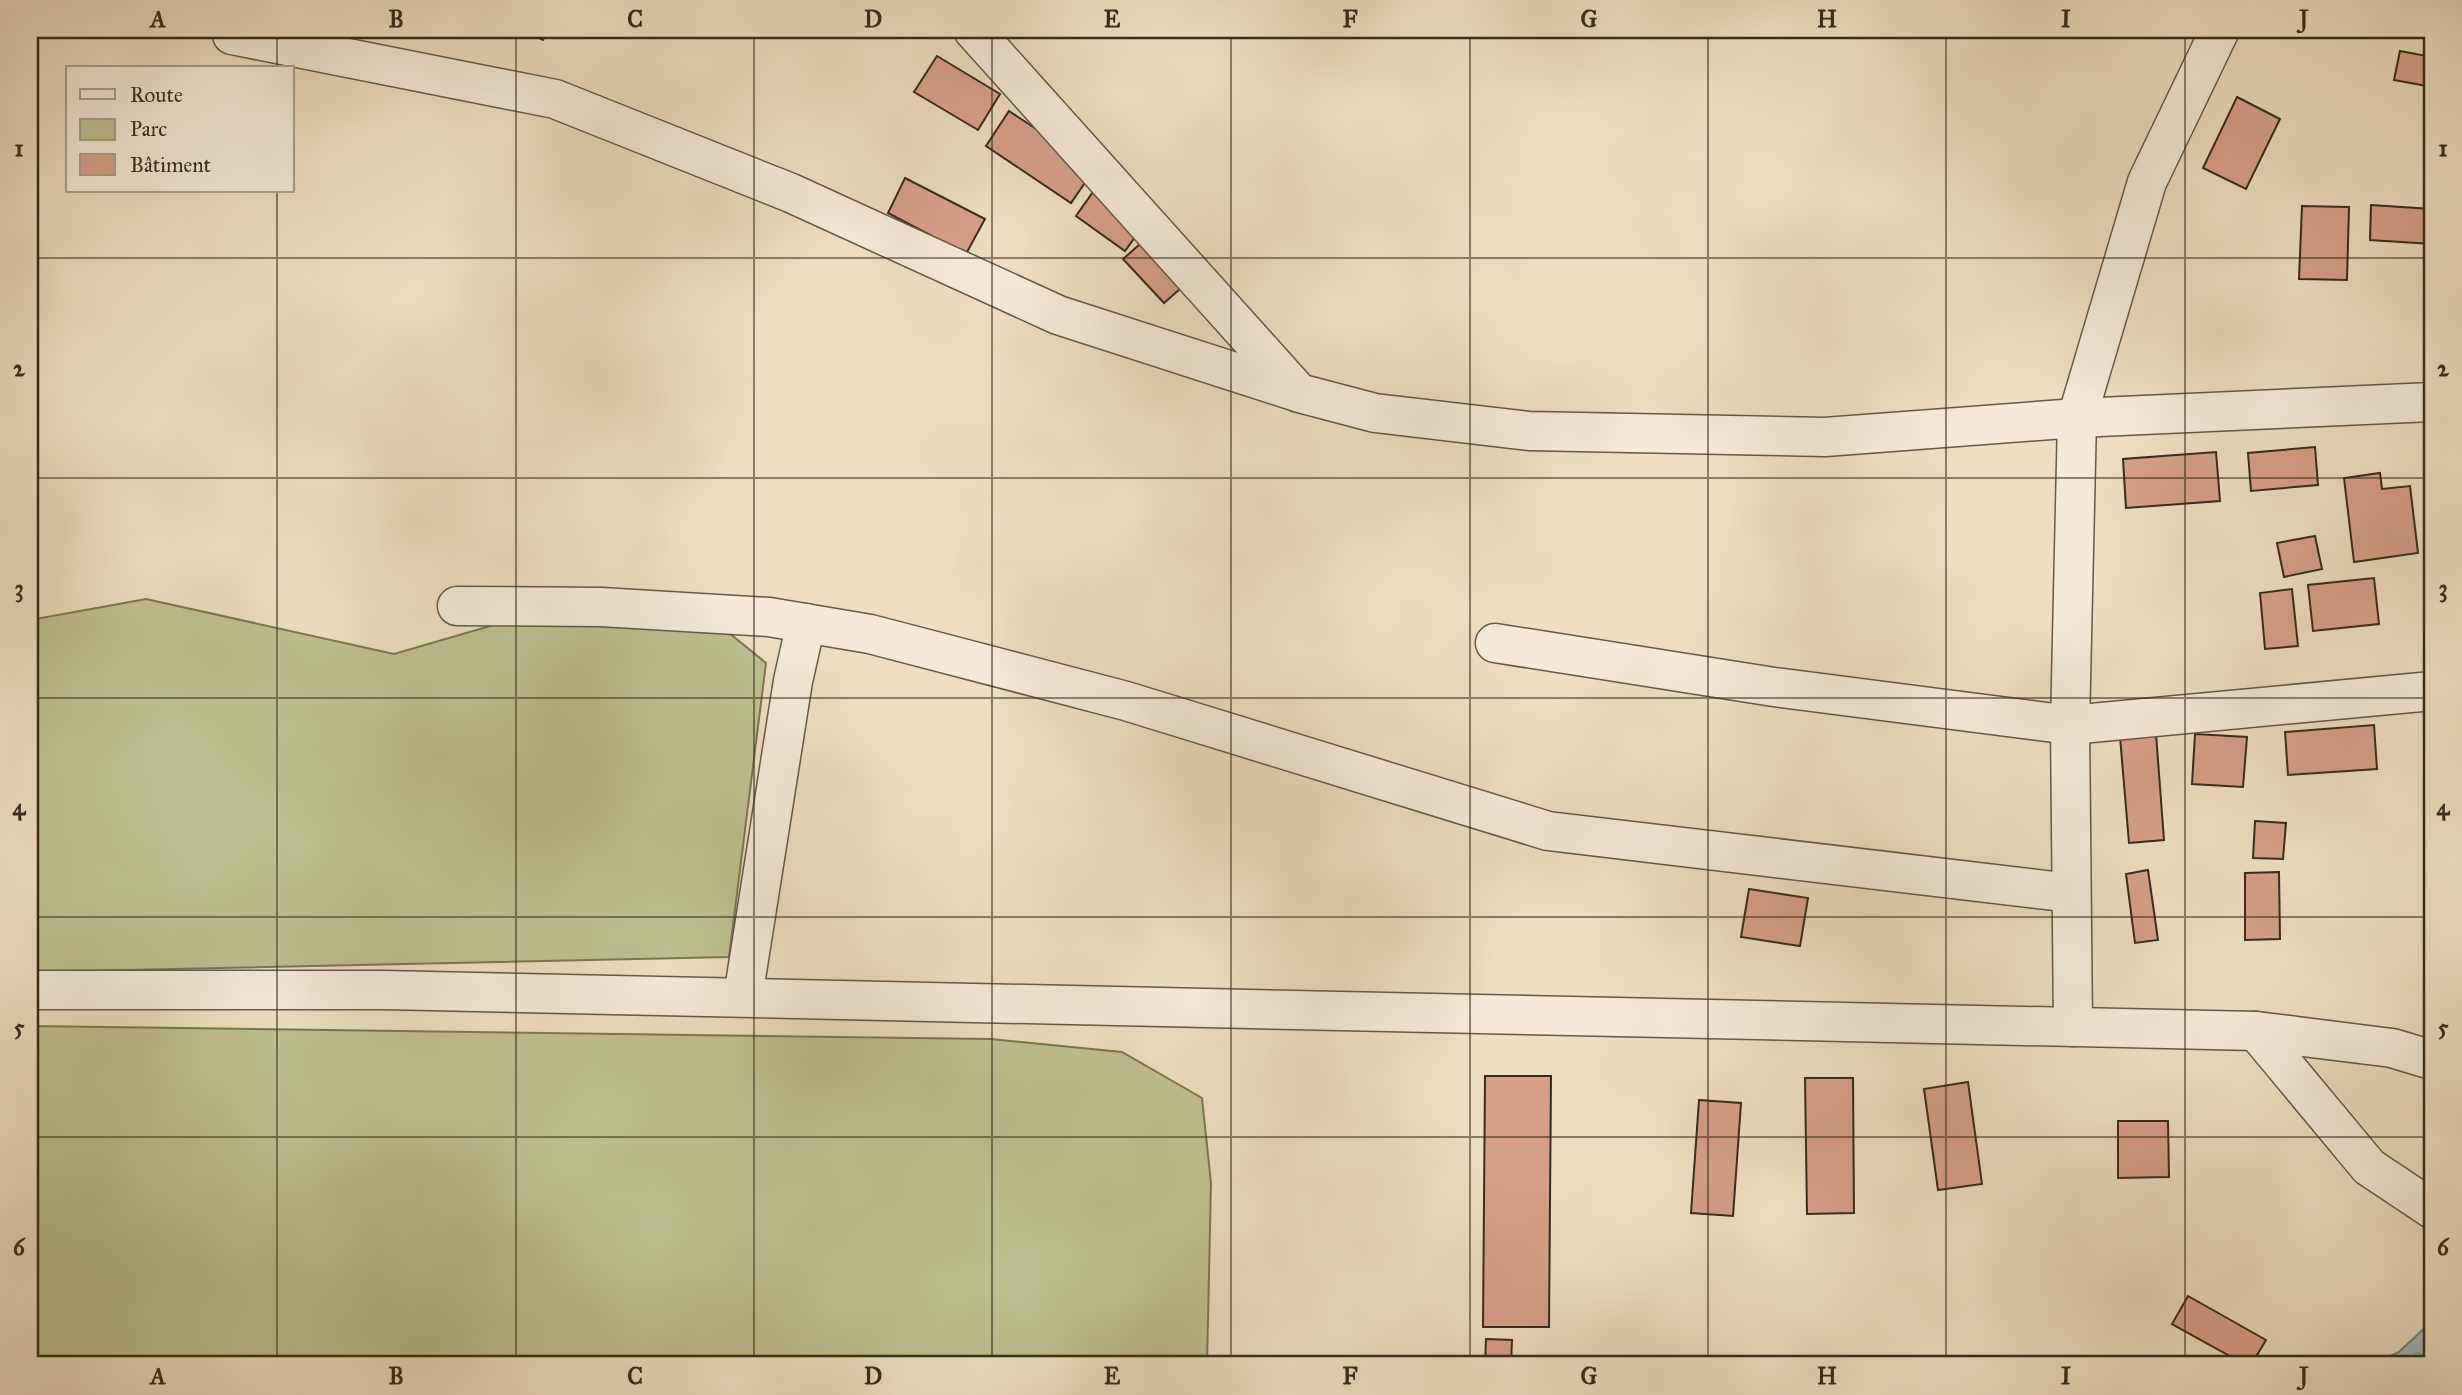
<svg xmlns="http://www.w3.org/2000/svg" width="2462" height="1395" font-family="'IM FELL Great Primer',serif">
  <defs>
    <pattern id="water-ripples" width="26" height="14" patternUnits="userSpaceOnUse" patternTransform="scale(1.75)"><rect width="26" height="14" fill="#9cbabc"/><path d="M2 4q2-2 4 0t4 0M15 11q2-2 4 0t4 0" fill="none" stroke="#809798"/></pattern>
  </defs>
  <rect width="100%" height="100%" fill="#eeddc1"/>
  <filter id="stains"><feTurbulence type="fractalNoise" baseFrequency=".00286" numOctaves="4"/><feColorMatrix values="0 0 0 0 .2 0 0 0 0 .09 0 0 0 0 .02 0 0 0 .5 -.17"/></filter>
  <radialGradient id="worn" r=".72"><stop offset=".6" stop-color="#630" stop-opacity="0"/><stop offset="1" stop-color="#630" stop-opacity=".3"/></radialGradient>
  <g fill="#bdc090" stroke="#7a7656" stroke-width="2">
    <polygon points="146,599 394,654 497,624 723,628 766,663 729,957 30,972 30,620"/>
    <polygon points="30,1026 991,1039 1122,1052 1202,1098 1211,1183 1207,1365 30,1365"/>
  </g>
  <polygon fill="url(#water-ripples)" stroke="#73817c" stroke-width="2" points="2432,1321 2432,1365 2371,1365 2399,1352"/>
  <g fill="#d69f89" stroke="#362b1d" stroke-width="2">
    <polygon points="522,30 548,30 543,40"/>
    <polygon points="2400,51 2432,57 2432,87 2394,80"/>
    <polygon points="937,56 1000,94 978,130 914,92"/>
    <polygon points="2237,97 2280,119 2246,189 2203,168"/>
    <polygon points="1009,111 1095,168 1071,203 986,146"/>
    <polygon points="905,178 985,219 966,254 888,213"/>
    <polygon points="1093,192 1143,226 1125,251 1076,216"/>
    <polygon points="2371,205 2432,209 2432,244 2370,240"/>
    <polygon points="2302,206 2349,207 2347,280 2299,279"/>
    <polygon points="1148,237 1189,281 1164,303 1123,259"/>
    <polygon points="2315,447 2318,485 2251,491 2248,453"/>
    <polygon points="2216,452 2220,501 2126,508 2123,459"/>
    <polygon points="2380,473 2382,489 2410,486 2418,553 2354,562 2344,478"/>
    <polygon points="2315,536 2322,569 2284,577 2277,543"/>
    <polygon points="2374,578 2379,624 2313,631 2308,585"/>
    <polygon points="2292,589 2298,646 2265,649 2260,593"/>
    <polygon points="2374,725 2377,769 2288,775 2285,732"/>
    <polygon points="2156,734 2164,840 2129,843 2120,737"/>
    <polygon points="2195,734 2247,737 2243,787 2192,784"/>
    <polygon points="2255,821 2286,823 2283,859 2253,858"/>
    <polygon points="2148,870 2158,940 2135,943 2126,874"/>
    <polygon points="2279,872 2280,939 2245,940 2245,873"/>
    <polygon points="1749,889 1808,898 1800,946 1741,937"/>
    <polygon points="1485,1076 1551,1076 1549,1327 1483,1327"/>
    <polygon points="1805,1078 1853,1078 1854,1213 1807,1214"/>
    <polygon points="1968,1082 1982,1184 1938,1190 1924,1089"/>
    <polygon points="1699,1100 1741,1103 1733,1216 1691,1213"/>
    <polygon points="2118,1121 2168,1121 2169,1177 2118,1178"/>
    <polygon points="2188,1296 2266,1340 2251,1365 2246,1365 2172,1324"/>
    <polygon points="1486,1339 1512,1340 1511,1365 1485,1365"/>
  </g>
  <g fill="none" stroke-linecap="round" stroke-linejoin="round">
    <g stroke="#645846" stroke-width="41">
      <g id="minor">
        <polyline points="973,30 1299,393 1375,413 1529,431 1825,437 2077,418 2432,402"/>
        <polyline points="232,35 555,99 791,193 1058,315 1297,392"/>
        <polyline points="457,606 601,607 769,617 870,634 1126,701 1548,831 2071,893"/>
        <polyline points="1495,643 1774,687 2070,725 2432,691"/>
        <polyline points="30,990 384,990 2256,1031 2392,1048 2432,1060"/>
        <polyline points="743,997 793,681 806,623"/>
        <polyline points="2073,1027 2070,725 2077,418 2147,182 2220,30"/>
        <polyline points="2256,1031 2369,1167 2432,1209"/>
      </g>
    </g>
    <use href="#minor" stroke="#f4e9d7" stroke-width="38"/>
  </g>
  <path fill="none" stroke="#362b1d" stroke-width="2" stroke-opacity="0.55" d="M277 30V68M516 30V1365M754 30V1365M992 30V1365M1231 30V1365M1470 30V1365M1708 30V1365M1946 30V1365M2185 30V1365M277 191V1365M30 258H2432M30 478H2432M30 698H2432M30 917H2432M30 1137H2432"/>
  <rect width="2462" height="1395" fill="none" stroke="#eeddc1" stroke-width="77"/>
  <rect x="66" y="66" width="228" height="126" fill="#f4e9d7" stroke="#a89d8d" stroke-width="2"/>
  <rect x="80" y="89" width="35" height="10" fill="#f4e9d7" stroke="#a89d8d" stroke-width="2"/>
  <text x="130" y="102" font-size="21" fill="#362b1d">Route</text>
  <rect x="80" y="119" width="35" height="21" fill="#bdc090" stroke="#a89d8d" stroke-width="2"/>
  <text x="130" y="136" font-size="21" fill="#362b1d">Parc</text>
  <rect x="80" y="154" width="35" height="21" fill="#d69f89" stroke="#a89d8d" stroke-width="2"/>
  <text x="130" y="172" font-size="21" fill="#362b1d">Bâtiment</text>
  <rect x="38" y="38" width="2386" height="1318" fill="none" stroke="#362b1d" stroke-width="2.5"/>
  <g font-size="23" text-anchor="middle" font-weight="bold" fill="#362b1d">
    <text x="158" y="27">A</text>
    <text x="396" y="27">B</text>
    <text x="635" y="27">C</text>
    <text x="873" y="27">D</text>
    <text x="1112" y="27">E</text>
    <text x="1350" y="27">F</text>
    <text x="1589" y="27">G</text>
    <text x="1827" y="27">H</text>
    <text x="2066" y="27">I</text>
    <text x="2304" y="27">J</text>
    <text x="19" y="156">1</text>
    <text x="2443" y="156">1</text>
    <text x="19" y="376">2</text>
    <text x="2443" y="376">2</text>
    <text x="19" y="596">3</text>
    <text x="2443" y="596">3</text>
    <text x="19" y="815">4</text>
    <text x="2443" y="815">4</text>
    <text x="19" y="1035">5</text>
    <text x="2443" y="1035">5</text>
    <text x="19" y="1255">6</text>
    <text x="2443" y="1255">6</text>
    <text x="158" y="1384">A</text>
    <text x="396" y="1384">B</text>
    <text x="635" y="1384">C</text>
    <text x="873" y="1384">D</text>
    <text x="1112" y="1384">E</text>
    <text x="1350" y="1384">F</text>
    <text x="1589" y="1384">G</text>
    <text x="1827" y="1384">H</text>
    <text x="2066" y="1384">I</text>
    <text x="2304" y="1384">J</text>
  </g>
  <rect width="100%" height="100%" filter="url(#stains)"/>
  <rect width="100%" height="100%" fill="url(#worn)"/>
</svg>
